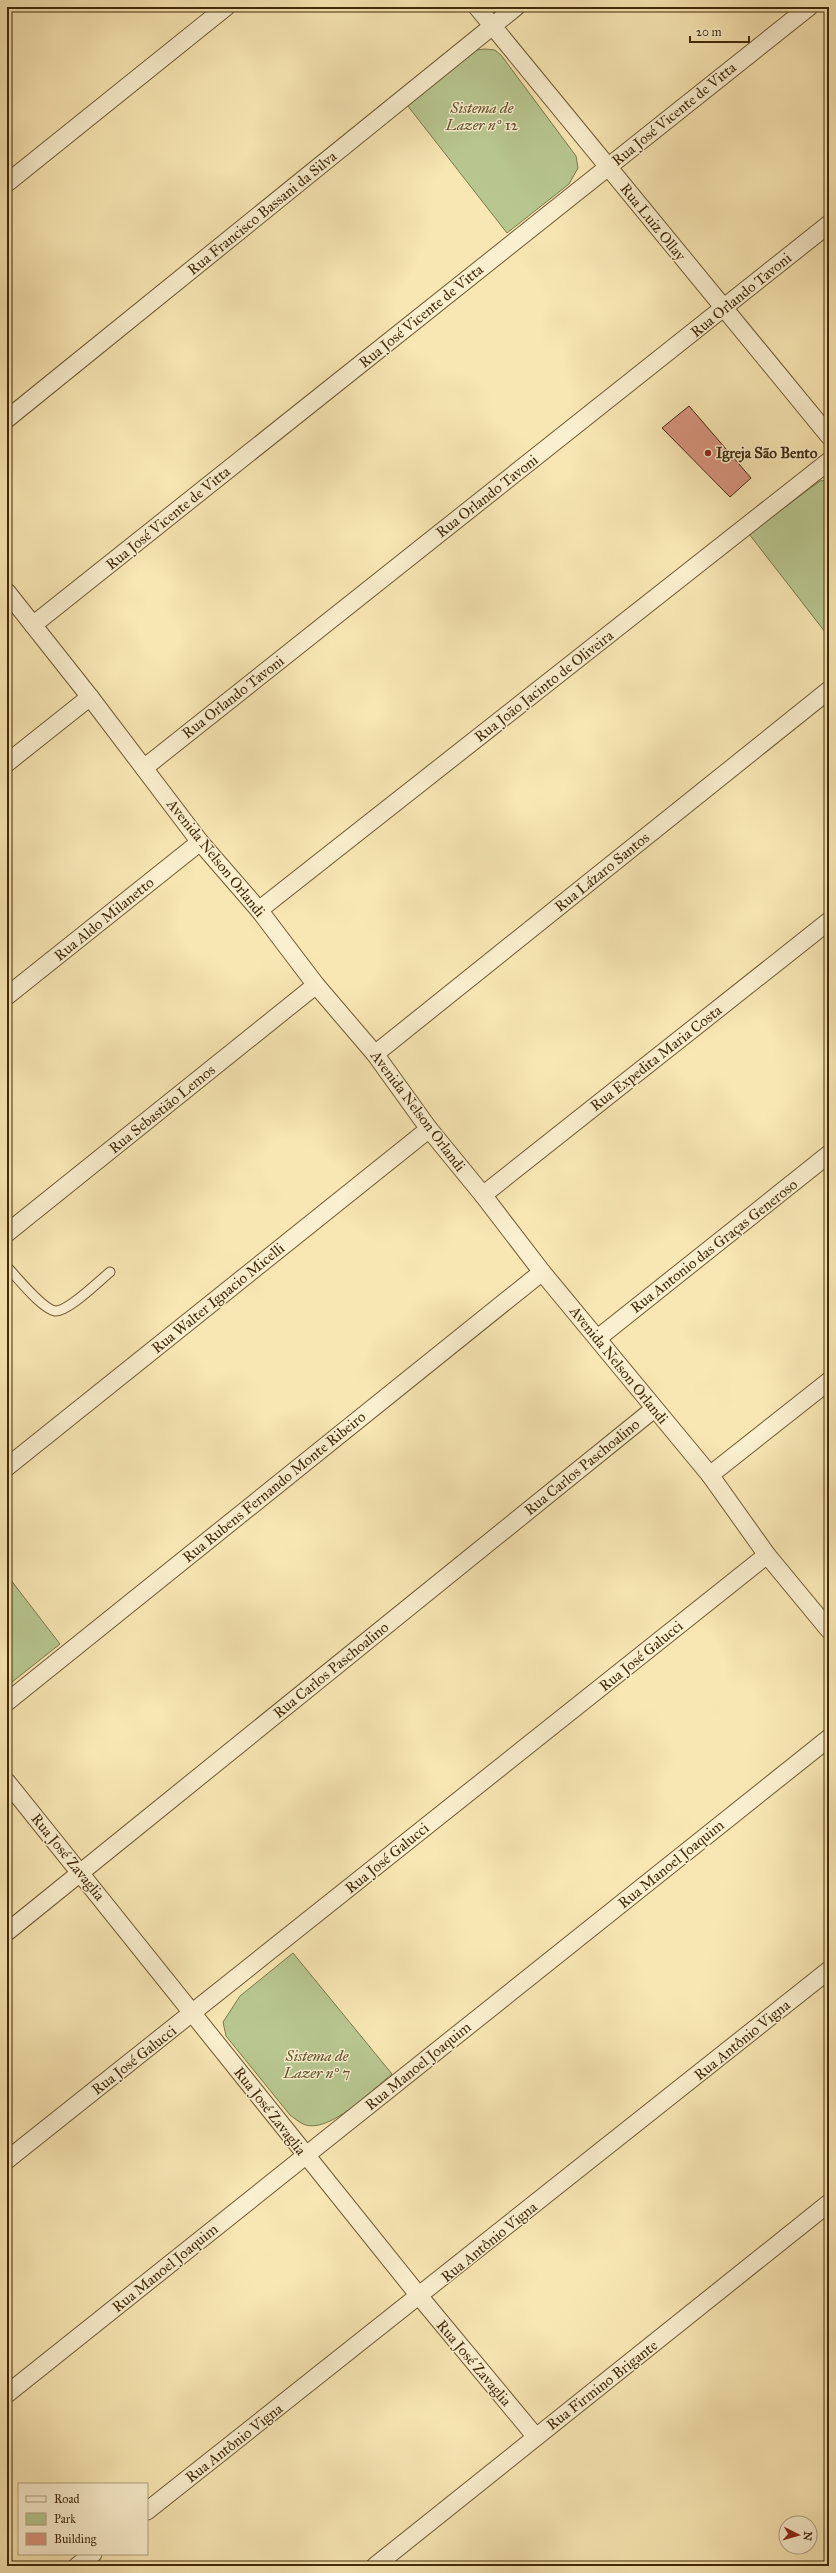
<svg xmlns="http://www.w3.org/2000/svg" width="836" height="2573" font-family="'IM FELL Great Primer',serif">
  <rect width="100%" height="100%" fill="#f8e7b3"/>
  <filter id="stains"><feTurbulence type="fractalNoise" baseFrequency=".005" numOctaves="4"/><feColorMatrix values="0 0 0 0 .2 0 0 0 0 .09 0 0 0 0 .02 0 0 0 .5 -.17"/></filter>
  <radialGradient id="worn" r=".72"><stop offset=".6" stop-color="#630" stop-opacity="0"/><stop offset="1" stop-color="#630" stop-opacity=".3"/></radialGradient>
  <g fill="#b8c790" stroke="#7c784c">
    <polygon points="485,49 495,50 501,55 576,156 578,168 569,184 507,233 407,105 476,50"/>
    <polygon points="829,480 829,637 749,534 820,481"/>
    <polygon points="7,1575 60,1644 7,1686"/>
    <path d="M293 1953 392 2074C374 2088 328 2136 303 2124 299 2122 294 2118 290 2115L226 2036 223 2022 240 1996Z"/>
  </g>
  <polygon fill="#d8947e" stroke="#412a09" points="689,406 751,478 730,497 662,428"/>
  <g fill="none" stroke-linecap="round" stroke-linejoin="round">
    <g stroke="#6f5934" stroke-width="11">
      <path id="lane" d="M7 1267C17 1277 42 1309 55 1311 68 1312 100 1280 110 1272"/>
    </g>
    <g stroke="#6f5934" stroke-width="19">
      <g id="street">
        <polyline points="477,7 829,436"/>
        <polyline points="7,183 226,7"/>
        <polyline points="7,419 516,7"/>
        <polyline points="7,592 90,697 200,842 259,910 316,985 375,1054 429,1129 483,1195 542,1272 710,1475 767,1555 829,1630"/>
        <polyline points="33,625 809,7"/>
        <polyline points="7,763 90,697"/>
        <polyline points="144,768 829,224"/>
        <polyline points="259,910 829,461"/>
        <polyline points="7,996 200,842"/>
        <polyline points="375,1054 829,690"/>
        <polyline points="483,1195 829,921"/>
        <polyline points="7,1233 316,985"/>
        <polyline points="598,1338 829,1154"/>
        <polyline points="7,1467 429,1129"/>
        <polyline points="710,1475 829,1381"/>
        <polyline points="7,1702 542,1272"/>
        <polyline points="7,1782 420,2297 536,2437"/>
        <polyline points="7,1932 654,1409"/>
        <polyline points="7,2160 767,1555"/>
        <polyline points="7,2394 829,1738"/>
        <polyline points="147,2511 829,1970"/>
        <polyline points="77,2566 93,2554"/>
        <polyline points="375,2566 829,2203"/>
      </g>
    </g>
    <use href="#lane" stroke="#faefce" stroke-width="9"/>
    <use href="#street" stroke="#faefce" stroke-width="17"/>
  </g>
  <circle fill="#8f2418" stroke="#faefce" stroke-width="1.5" cx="708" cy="453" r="4"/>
  <g text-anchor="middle" stroke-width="3" stroke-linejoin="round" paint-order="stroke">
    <g font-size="15" font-style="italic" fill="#5f512b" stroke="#faefce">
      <text x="482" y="113">Sistema de<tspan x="482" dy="17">Lazer nº 12</tspan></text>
      <text x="317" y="2061">Sistema de<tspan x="317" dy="17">Lazer nº 7</tspan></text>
    </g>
    <g font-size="15" fill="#412a09" stroke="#faefce">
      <text transform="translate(674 114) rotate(-39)" y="5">Rua José Vicente de Vitta</text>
      <text transform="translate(262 213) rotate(-39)" y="5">Rua Francisco Bassani da Silva</text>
      <text transform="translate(653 222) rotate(51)" y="5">Rua Luiz Ollay</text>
      <text transform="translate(741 295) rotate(-39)" y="5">Rua Orlando Tavoni</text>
      <text transform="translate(421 316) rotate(-39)" y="5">Rua José Vicente de Vitta</text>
      <text transform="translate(487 496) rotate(-38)" y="5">Rua Orlando Tavoni</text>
      <text transform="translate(168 518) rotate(-39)" y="5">Rua José Vicente de Vitta</text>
      <text transform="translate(544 686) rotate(-38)" y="5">Rua João Jacinto de Oliveira</text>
      <text transform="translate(233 697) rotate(-38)" y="5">Rua Orlando Tavoni</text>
      <text transform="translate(216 858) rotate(51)" y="5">Avenida Nelson Orlandi</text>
      <text transform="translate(602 872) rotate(-39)" y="5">Rua Lázaro Santos</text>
      <text transform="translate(104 919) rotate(-39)" y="5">Rua Aldo Milanetto</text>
      <text transform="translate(656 1058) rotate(-38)" y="5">Rua Expedita Maria Costa</text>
      <text transform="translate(162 1109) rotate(-39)" y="5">Rua Sebastião Lemos</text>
      <text transform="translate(418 1111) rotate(53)" y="5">Avenida Nelson Orlandi</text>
      <text transform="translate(714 1246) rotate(-38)" y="5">Rua Antonio das Graças Generoso</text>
      <text transform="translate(218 1298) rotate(-39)" y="5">Rua Walter Ignacio Micelli</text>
      <text transform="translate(619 1365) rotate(51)" y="5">Avenida Nelson Orlandi</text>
      <text transform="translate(582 1467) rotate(-39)" y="5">Rua Carlos Paschoalino</text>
      <text transform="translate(274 1487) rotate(-39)" y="5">Rua Rubens Fernando Monte Ribeiro</text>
      <text transform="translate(641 1656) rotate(-39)" y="5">Rua José Galucci</text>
      <text transform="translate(331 1670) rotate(-39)" y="5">Rua Carlos Paschoalino</text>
      <text transform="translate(68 1857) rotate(51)" y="5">Rua José Zavaglia</text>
      <text transform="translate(387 1858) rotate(-39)" y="5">Rua José Galucci</text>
      <text transform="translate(671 1864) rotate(-39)" y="5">Rua Manoel Joaquim</text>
      <text transform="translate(742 2040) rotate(-39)" y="5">Rua Antônio Vigna</text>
      <text transform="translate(134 2060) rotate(-38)" y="5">Rua José Galucci</text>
      <text transform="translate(418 2066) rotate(-39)" y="5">Rua Manoel Joaquim</text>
      <text transform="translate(270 2111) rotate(52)" y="5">Rua José Zavaglia</text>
      <text transform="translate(489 2242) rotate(-39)" y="5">Rua Antônio Vigna</text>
      <text transform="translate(165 2268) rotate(-39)" y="5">Rua Manoel Joaquim</text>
      <text transform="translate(474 2363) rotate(50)" y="5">Rua José Zavaglia</text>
      <text transform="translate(602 2385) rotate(-38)" y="5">Rua Firmino Brigante</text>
      <text transform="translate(234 2443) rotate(-38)" y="5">Rua Antônio Vigna</text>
    </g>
    <g font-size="15" font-weight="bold" fill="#412a09" stroke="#faefce" text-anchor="start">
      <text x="716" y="458">Igreja São Bento</text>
    </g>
  </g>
  <rect width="836" height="2573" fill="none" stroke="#f8e7b3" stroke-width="24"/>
  <rect x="8" y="8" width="820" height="2557" fill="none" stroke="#412a09" stroke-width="2"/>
  <rect x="12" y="12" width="812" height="2549" fill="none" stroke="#412a09"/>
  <rect x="18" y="2483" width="130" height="72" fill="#faefce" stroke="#b0a07f"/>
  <rect x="26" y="2496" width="20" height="6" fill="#faefce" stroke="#b0a07f"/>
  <text x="54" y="2503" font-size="12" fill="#412a09">Road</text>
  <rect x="26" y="2513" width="20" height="12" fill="#b8c790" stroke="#b0a07f"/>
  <text x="54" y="2523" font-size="12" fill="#412a09">Park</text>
  <rect x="26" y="2533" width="20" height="12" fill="#d8947e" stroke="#b0a07f"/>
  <text x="54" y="2543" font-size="12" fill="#412a09">Building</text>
  <g transform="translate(798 2535) rotate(96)"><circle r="19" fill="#faefce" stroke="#b0a07f"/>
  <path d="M0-3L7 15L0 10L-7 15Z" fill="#8f2418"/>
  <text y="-6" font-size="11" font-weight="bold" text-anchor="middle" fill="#412a09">N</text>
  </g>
  <path d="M690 36v6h59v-6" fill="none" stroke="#412a09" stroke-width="2"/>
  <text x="696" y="36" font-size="12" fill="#412a09" stroke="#faefce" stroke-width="3" paint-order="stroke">20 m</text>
  <rect width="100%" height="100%" filter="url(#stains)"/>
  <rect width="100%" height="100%" fill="url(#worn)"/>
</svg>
